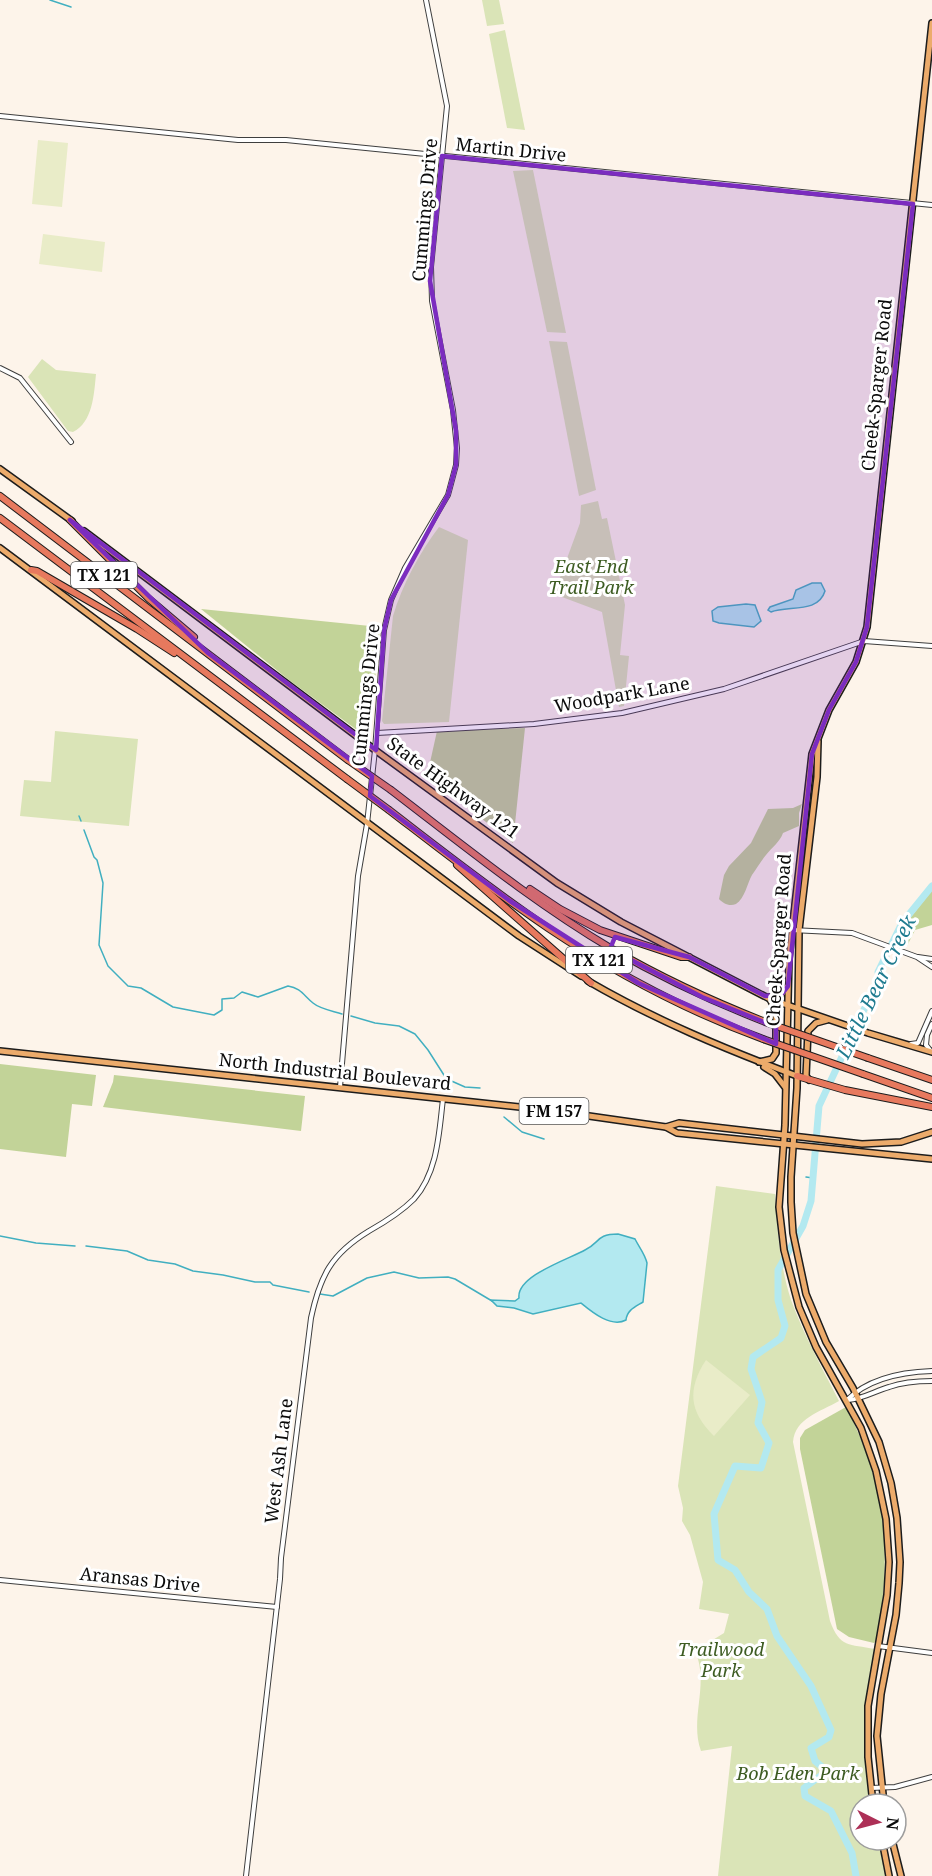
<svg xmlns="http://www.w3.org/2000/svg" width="932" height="1876" font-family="'Noto Serif',serif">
  <rect width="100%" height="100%" fill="#fdf4ea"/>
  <g fill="#dae4b7">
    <polygon points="482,0 499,0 504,24 487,26"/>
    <polygon points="505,30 525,130 507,128 489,34"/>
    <polygon points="533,170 566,333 547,332 513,171"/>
    <polygon points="549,341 567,342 596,490 579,496"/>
    <path d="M42 359 56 370 96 374C94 394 93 422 73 432L68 431 28 377Z"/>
    <polygon points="598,501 602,519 607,518 625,605 620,655 629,656 624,706 619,707 602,612 554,594 580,523 581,505"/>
    <path d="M439 527 468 540 449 722 384 724 382 721 393 616C402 585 420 552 439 527Z"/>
    <polygon points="55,731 138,739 129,826 20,816 24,780 51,782"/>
    <path d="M716 1186 775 1194C777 1229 780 1266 791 1300 804 1335 822 1368 839 1401 820 1412 795 1418 793 1442L830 1621C840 1648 849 1644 875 1649 864 1704 861 1748 871 1804H860V1840H880L887 1876H718L732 1746 701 1751C689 1718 710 1684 695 1651L724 1633 729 1614 699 1609 703 1582 690 1535 682 1521 683 1508 678 1486Z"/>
  </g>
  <g fill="#c2d398">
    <polygon points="201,609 380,627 370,734 365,736 289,680"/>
    <polygon points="525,728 513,843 427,776 437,731"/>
    <path d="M802 804 799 813V826L783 833C780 842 772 847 766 855 761 861 757 868 752 875 747 884 745 898 736 904 729 907 723 903 719 899L724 875 729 866 751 843 768 809 793 808Z"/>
    <polygon points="932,890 932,925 915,930 907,946 897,942 911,917"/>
    <polygon points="0,1064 96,1075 92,1106 72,1104 66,1157 0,1149"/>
    <polygon points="114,1075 305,1096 301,1131 103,1107 113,1082"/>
    <path d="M846 1407C887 1486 892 1553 877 1640L874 1643 849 1637 837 1629 800 1449V1438L805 1430Z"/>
  </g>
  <g fill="#e9ecc8">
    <polygon points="38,140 68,143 62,207 32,204"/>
    <polygon points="43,234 105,242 102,272 39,264"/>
    <path d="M706 1360 750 1395 714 1436C689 1412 687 1389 706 1360Z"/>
  </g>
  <g fill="#b3e9f0" stroke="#41afc0" stroke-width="1.5">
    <path d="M812 583H821L825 591C818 614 788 605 771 612L768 610 770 607 793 599 796 590Z"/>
    <polygon points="746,604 755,605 761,621 754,627 719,623 713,621 712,611 718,607"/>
    <path d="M618 1234 635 1239C639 1247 645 1254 647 1263L643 1302C635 1307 627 1310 626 1320 611 1328 592 1312 581 1303L533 1314 514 1308 497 1306 491 1300 515 1301 519 1298C516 1276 569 1259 585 1250 600 1243 596 1234 618 1234Z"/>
  </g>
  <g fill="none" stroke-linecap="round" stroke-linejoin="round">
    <g stroke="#41afc0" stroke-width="1.5">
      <polyline points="50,0 71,7"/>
      <polyline points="79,816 81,821"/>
      <path d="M84 830 94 857 97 860 103 883 99 945 108 966 128 986 141 988 173 1007 214 1015 222 1010V999L234 998 242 992 258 997 288 986C301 988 304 996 313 1003 320 1009 333 1011 342 1014"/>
      <polyline points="351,1016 375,1023 399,1026 415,1034 428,1050 449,1083"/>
      <polyline points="447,1079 465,1087 480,1088"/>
      <polyline points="504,1117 522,1132 544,1139"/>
      <polyline points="806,1177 813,1178"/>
      <polyline points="0,1236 36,1243 75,1246"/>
      <polyline points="86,1246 127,1251 148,1260 175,1264 193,1271 223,1275 255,1282 270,1282 273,1285 309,1292"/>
      <polyline points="320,1294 333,1296 367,1278 394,1272 419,1278 448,1277 455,1279 492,1301"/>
    </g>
    <polyline stroke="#b3e9f0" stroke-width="7" points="856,1876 852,1853 831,1811 805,1796 804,1788 827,1771 815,1761 811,1748 829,1737 831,1730 811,1686 777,1636 767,1609 749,1592 735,1570 718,1560 714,1514 735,1466 761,1468 769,1443 758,1423 762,1402 751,1369 753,1357 781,1338 785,1326 778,1300 778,1270 803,1226 811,1201 819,1106 868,1001 882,985 878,972 902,923 932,886"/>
    <g stroke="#3e3e3e" stroke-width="6">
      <g id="minor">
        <polyline points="0,116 238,140 286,140 932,205"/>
        <polyline points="0,368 20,378 71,442"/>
        <polyline points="377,733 534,724 622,713 724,689 864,641 932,646"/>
        <polyline points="792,930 852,933 917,957 932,967"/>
        <polyline points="918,957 932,959"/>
        <polyline points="911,1044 918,1043 932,1011"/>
        <polyline points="930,1050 926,1045 927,1035 932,1024"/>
        <polyline points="340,1087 358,876 367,824 375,750 384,630 391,600 405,568 448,495 456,465 457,448 453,410 432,301 431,267 447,106 426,0"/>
        <path d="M847 1400C869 1378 902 1372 932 1371"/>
        <path d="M848 1400C863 1399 875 1391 889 1387 903 1382 917 1381 932 1381"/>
        <polyline points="0,1580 277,1607"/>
        <polyline points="878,1646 932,1653"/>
        <polyline points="871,1788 895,1787 932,1777"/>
        <path d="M246 1876 280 1579 281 1558 311 1318C320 1276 331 1254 369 1231 385 1222 401 1212 414 1199 438 1172 439 1132 443 1099"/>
      </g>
    </g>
    <g stroke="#1c1c1c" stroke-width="8">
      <g id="major">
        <polyline points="0,469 72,521"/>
        <polyline points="84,531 375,750 557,883 621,922 770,999 868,1033 932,1052"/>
        <polyline points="0,548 519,936 581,976"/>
        <polyline points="818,741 817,777 799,930 797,1088 791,1177 791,1202 793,1233 806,1294 826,1342 853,1388 879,1442 891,1483 897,1518 900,1562 899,1583 896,1615 881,1694 877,1736 884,1804"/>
        <path d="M588 981C655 1020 725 1049 797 1076"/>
        <polyline points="770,997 781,995 787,987"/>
        <polyline points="0,1051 547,1110 666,1127 677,1133 932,1159"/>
        <polyline points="759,1062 772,1059 776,1053 776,1011 770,999"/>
        <polyline points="764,1067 775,1074 785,1087"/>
        <polyline points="809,1080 806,1076 808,1031 816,1023 827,1020"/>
        <polyline points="666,1127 679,1123 862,1144 901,1142 932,1132"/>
        <polyline points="873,1804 868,1757 868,1706 887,1595 889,1562 886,1519 876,1471 861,1428 816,1347 799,1307 784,1250 779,1207 785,1125 789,958 812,754 829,710 856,662 867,627 932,23"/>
        <polyline points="882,1840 889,1876"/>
        <polyline points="892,1840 901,1876"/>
      </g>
    </g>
    <g stroke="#1c1c1c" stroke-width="8">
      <g id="highway">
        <polyline points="0,496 348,760"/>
        <polyline points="0,518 347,779"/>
        <polyline points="70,520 148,598 194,637"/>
        <polyline points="31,570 37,571 137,629 174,653"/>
        <path d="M391 790C463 845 534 903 612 949 662 978 714 1002 768 1023"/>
        <path d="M389 810C441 850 493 891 548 928 615 973 687 1011 763 1039"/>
        <polyline points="457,865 591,983"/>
        <polyline points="530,889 560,909 600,930 681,957 689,957"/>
        <polyline points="868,1058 932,1080"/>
        <polyline points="863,1074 932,1098"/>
        <polyline points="797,1076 845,1090 932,1107"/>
      </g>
    </g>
    <use href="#minor" stroke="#fff" stroke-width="4"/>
    <use href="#major" stroke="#ecab6b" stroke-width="5"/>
    <use href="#highway" stroke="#e7795e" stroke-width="6"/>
    <g stroke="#1c1c1c" stroke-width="8" stroke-linecap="butt">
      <g id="highway-bridge">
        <polyline points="348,760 391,790"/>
        <polyline points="347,779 389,810"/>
        <polyline points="768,1023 868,1058"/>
        <polyline points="763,1039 863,1074"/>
      </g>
    </g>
    <use href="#highway-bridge" stroke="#e7795e" stroke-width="6"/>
  </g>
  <path fill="#7b2cbf" fill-opacity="0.2" stroke="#7b2cbf" stroke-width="4.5" stroke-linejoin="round" d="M442 156 913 204 867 627 856 662 829 710 812 754 788 986 781 995 765 996 689 957 615 937 610 949 702 997 776 1027V1044L638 983 510 901 370 796 372 776 208 653 70 520 376 750 384 630 391 600 448 495 456 465V431L430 281Z"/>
  <g text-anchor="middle" stroke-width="6" stroke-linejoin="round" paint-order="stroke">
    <g fill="#fff" stroke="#545454" stroke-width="1.5">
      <rect x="71" y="562" width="66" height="26" rx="4.5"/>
      <rect x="566" y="947" width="66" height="26" rx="4.5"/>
      <rect x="519.5" y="1098" width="69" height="26" rx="4.5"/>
    </g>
    <g font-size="16" font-weight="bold" fill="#0b0b0b">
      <text x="104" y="581">TX 121</text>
      <text x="599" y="966">TX 121</text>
      <text x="554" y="1117">FM 157</text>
    </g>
    <g font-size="18" fill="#0b0b0b" stroke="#fff">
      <text transform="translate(511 150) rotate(6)" y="6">Martin Drive</text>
      <text transform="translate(425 210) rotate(-85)" y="6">Cummings Drive</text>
      <text transform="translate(877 385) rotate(-84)" y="6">Cheek-Sparger Road</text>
      <text transform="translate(366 695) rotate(-84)" y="6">Cummings Drive</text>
      <text transform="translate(622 695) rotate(-10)" y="6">Woodpark Lane</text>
      <text transform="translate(453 788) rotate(36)" y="6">State Highway 121</text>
      <text transform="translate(779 940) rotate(-86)" y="6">Cheek-Sparger Road</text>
      <text transform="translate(335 1072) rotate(6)" y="6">North Industrial Boulevard</text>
      <text transform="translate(279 1461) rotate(-83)" y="6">West Ash Lane</text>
      <text transform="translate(140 1580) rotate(6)" y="6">Aransas Drive</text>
    </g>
    <g font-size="18" font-style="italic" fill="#3d5c22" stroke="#fff">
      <text x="591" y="573">East End<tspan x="591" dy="21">Trail Park</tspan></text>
      <text x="721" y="1656">Trailwood<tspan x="721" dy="21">Park</tspan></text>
      <text x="798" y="1780">Bob Eden Park</text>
    </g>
    <g font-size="20" font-style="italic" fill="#207c90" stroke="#fff">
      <text transform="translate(876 987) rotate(-64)" y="7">Little Bear Creek</text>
    </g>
  </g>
  <g transform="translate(878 1822) rotate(96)"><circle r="28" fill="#ffffff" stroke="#9d9d9d" stroke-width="1.5"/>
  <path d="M0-4.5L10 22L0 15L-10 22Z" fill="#ad3057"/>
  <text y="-9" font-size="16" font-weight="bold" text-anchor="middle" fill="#0b0b0b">N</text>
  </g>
</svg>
